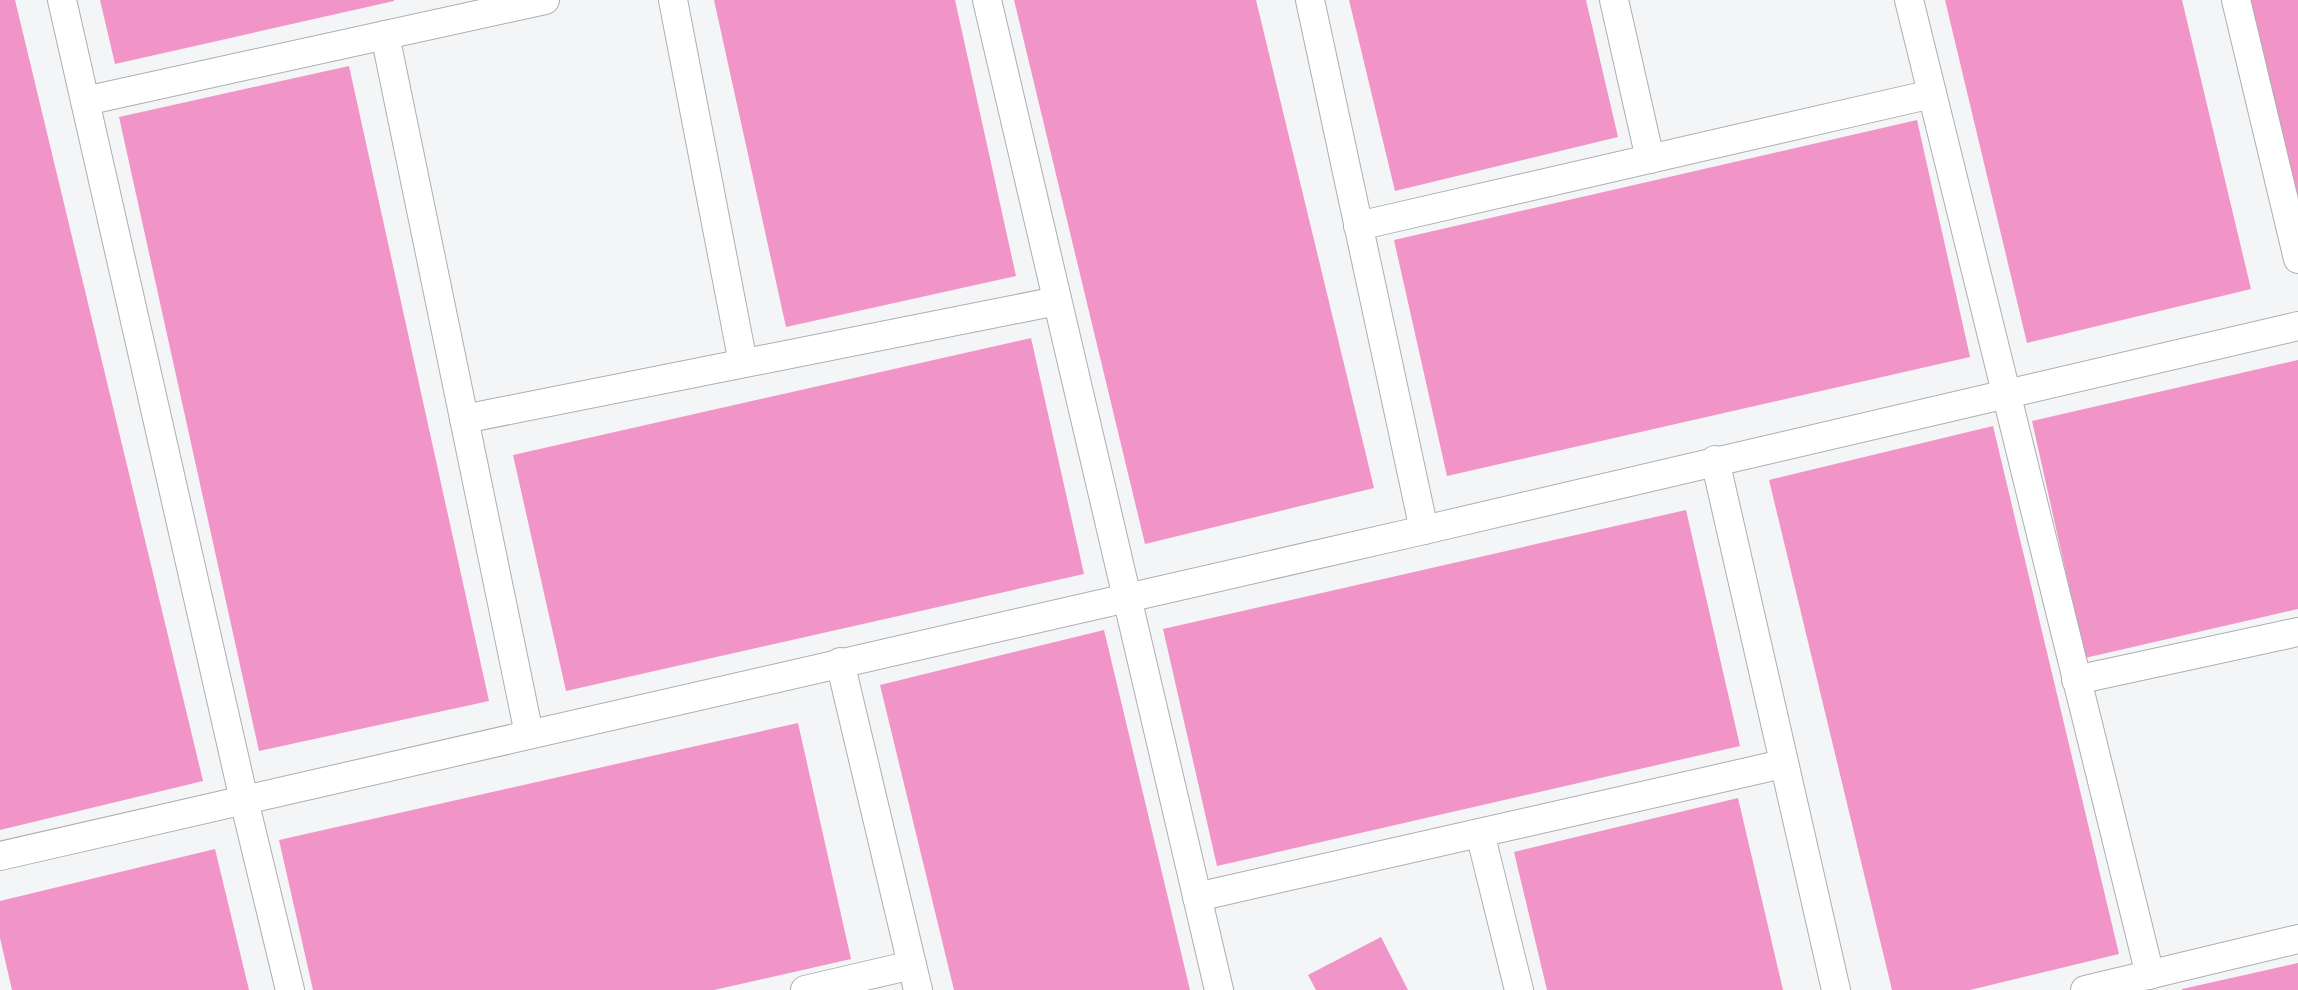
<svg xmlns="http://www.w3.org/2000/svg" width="2298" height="990" font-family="Ubuntu,sans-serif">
  <rect width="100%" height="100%" fill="#f4f5f6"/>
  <g fill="#f195c9">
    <polygon points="0,0 15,0 203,781 0,830"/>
    <polygon points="100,0 394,0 394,1 115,64"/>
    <polygon points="714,0 955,0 1016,276 786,327"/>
    <polygon points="1014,0 1256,0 1374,488 1145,544"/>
    <polygon points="1349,0 1586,0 1618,137 1395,191"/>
    <polygon points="1945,0 2182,0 2251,289 2027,343"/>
    <polygon points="2250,0 2298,0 2298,195 2297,195"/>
    <polygon points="349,66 489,701 259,751 119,117"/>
    <polygon points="1917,120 1970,357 1447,476 1394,240"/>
    <polygon points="1031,338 1084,574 566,691 513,455"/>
    <polygon points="2298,360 2298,609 2085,658 2032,421"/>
    <polygon points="1993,426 2119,954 1970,990 1892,990 1769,480"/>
    <polygon points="1686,510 1740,746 1217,866 1163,629"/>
    <polygon points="1104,630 1190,990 954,990 880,685"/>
    <polygon points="798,723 851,959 714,990 313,990 279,840"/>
    <polygon points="1738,798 1783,990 1547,990 1514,852"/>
    <polygon points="215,849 249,990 12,990 0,938 0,901"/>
    <polygon points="1381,937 1408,990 1316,990 1308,975"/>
    <polygon points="2298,963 2298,990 2182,990 2182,989"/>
  </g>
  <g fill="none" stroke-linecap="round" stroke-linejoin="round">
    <g stroke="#adaeaf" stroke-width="30">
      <g id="street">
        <polyline points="62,0 244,800 290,990"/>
        <polyline points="673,0 743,363"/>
        <polyline points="987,0 1219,990"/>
        <polyline points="1310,0 1424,530"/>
        <polyline points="1614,0 1650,159"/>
        <polyline points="1909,0 2150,975"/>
        <polyline points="2236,0 2298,259"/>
        <polyline points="385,35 529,734"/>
        <polyline points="85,101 545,0"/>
        <polyline points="1358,226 1932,94"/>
        <polyline points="464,419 1057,301"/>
        <polyline points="1715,460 1836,990"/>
        <polyline points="840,662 918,990"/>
        <polyline points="2076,680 2298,632"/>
        <polyline points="1480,833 1519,990"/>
        <polyline points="0,856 1424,530 2298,326"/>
        <polyline points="1197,897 1783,764"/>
        <polyline points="805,990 912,965"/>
        <polyline points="2085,990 2298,939"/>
      </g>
    </g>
    <use href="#street" stroke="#fff" stroke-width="28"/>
  </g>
</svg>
